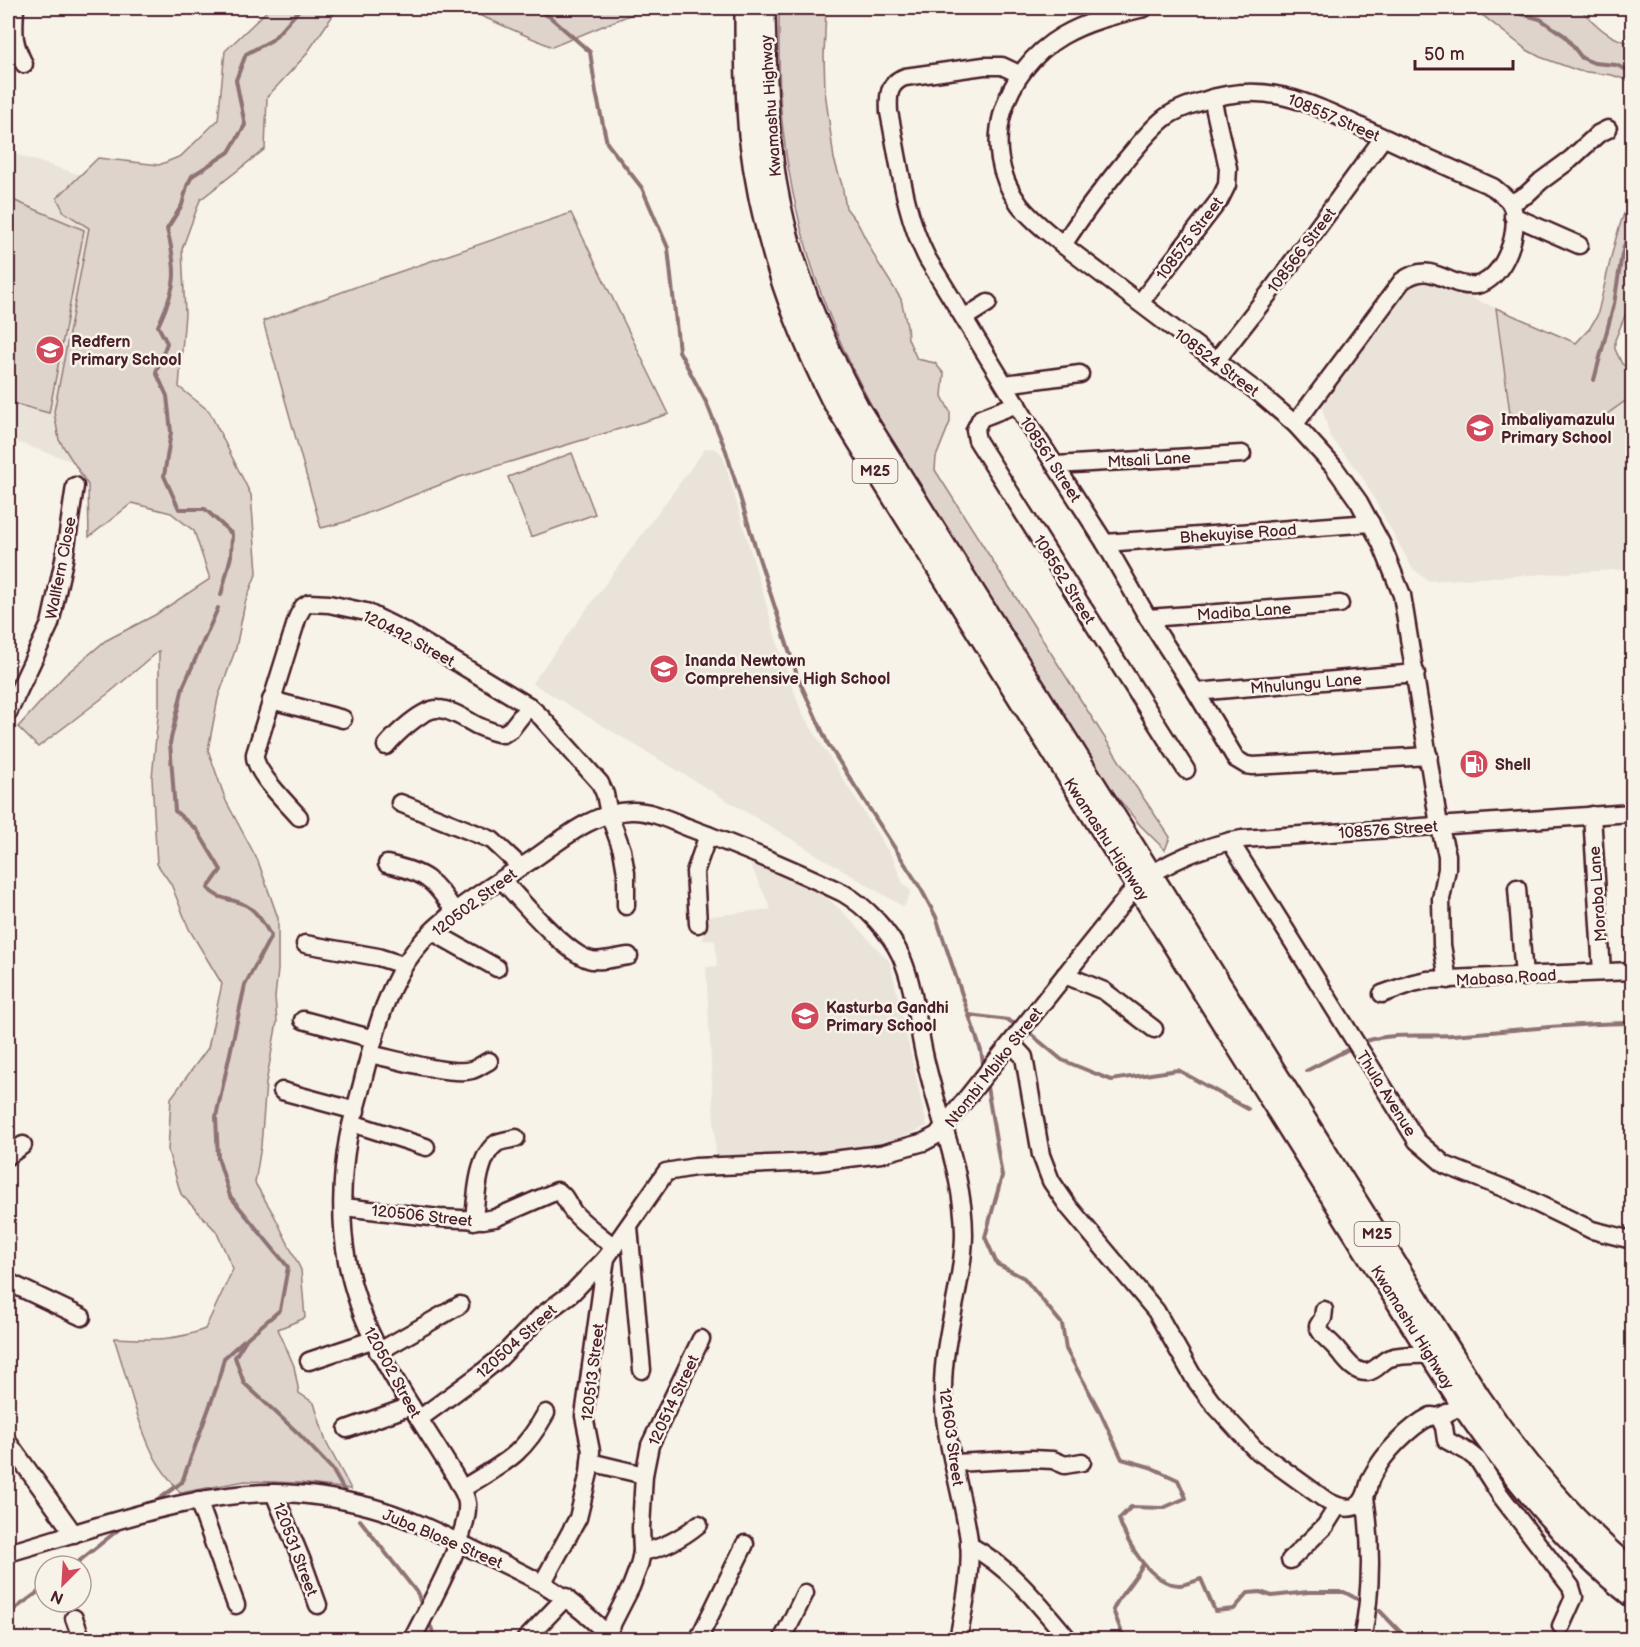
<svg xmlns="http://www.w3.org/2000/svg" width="1640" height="1647" font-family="'Balsamiq Sans',sans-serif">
  <rect width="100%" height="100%" fill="#f7f3e8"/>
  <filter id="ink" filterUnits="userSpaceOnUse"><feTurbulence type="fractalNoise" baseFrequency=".0167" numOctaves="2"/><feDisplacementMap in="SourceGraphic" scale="12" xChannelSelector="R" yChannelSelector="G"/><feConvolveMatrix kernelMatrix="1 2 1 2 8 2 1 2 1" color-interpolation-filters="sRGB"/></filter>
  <g filter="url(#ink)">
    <g fill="#eae3da">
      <polygon points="8,152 122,188 74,462 8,439"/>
      <polygon points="1429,280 1496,308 1510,413 1594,419 1607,414 1632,396 1632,569 1428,581 1412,568 1361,475 1330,436 1322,407 1337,375 1411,285"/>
      <polygon points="712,448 718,450 723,456 781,655 802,713 893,859 903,883 911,891 904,907 532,683 705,449"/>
      <polygon points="748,860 823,894 843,912 890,962 927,1126 902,1137 861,1149 797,1156 716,1158 706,967 717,966 715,941 703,940 703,917 771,909"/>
    </g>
    <g fill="#ded4cc" stroke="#947a7c" stroke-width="1.5">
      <path d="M270 8H338L305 56 267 97 265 149 200 200 182 249 185 314 179 387 209 411 251 495 257 572 245 603 236 648 218 698 208 750 226 801 258 861 278 918V970L275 997 277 1022 266 1083 261 1146 255 1183 274 1215 301 1270 305 1318 278 1329 294 1366 299 1393 314 1403 326 1442 351 1489 300 1483 245 1481 180 1493C171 1480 159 1468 153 1454 135 1417 127 1376 114 1338 147 1339 173 1342 205 1329L233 1269 216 1231 181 1194 168 1151 171 1098 208 1048 222 984 189 929 171 884 157 864 152 778 159 706V651L109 693 38 747 18 727 65 675 105 641 155 615 210 579 194 531 171 513 132 503 89 537 88 485 59 440 54 412 89 228 64 212 57 198 98 158 159 165 181 156 218 120 225 51Z"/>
      <polygon points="463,8 670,8 632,14 552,47"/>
      <path d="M779 8H826L824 56 825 91 834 159 842 185 846 208 857 222 877 261 901 299 907 326 908 339 917 359 935 363 944 374 942 396 950 412V422L936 457 935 470 1134 784 1170 837 1165 850 1140 825 1109 787 893 443C833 343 794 239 782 122 778 84 779 46 779 8Z"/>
      <path d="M1469 8H1579C1594 23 1609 40 1632 43V82L1612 75 1579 71 1540 57 1527 50 1477 11Z"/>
      <polygon points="8,198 84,230 49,413 8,402"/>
      <path d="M1632 199V290L1629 306 1615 340V349L1622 364 1632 369V396L1607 414 1594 419 1533 418 1510 413 1496 308 1576 343 1590 328 1597 316C1604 291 1618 214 1632 199Z"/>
      <polygon points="571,213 669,414 460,477 345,522 321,528 263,321 361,285"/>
      <polygon points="572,453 595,514 531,537 508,477"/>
    </g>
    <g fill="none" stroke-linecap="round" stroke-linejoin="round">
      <g stroke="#8e7275" stroke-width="4">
        <polyline points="533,8 550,17 590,52 596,92 607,143 642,188 668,248 679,351 707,404 726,451 755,546 798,678 828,744 921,889 936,917 981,1051 984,1068"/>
        <polyline points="1499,8 1540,19 1565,36 1582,58 1594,63 1616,65 1632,72"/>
        <polyline points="1594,380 1614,304 1622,254 1632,220"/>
        <path d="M221 595 231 556 232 534 205 509H179L164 476 171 432 167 396 156 372 167 343 158 326C177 285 178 273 167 229L182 205 187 186 192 176 229 152 245 125 236 80 246 54 272 40 301 8"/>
        <path d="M218 608 183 687 170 743 175 811 197 830 221 870 208 888C217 900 230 898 243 904 256 909 264 924 271 936L245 985 216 1117 218 1158 230 1196 288 1267 280 1310 247 1338 235 1357 244 1383 298 1433 332 1469 345 1492"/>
        <polyline points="969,1015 1008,1020 1018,1026"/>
        <polyline points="1027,1031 1062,1060 1111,1080 1178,1070 1248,1109"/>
        <path d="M1366 1041C1394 1032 1425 1037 1453 1035 1513 1031 1572 1023 1632 1023"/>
        <polyline points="1306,1071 1347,1050"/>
        <path d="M986 1081 1002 1176 985 1237 997 1264 1024 1278 1062 1324 1066 1349 1100 1412 1122 1459 1150 1467 1178 1480 1186 1498 1163 1508 1131 1507 1119 1519C1127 1543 1150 1584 1179 1585 1185 1585 1195 1581 1201 1579L1215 1611 1234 1609 1248 1593 1260 1592 1272 1596 1308 1592H1344L1363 1602"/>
        <polyline points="155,1502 182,1482 217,1386 224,1358 244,1340"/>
        <polyline points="360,1520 418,1594 420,1601"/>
        <polyline points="73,1566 118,1530"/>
        <polyline points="1372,1607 1380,1611 1408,1640"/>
        <polyline points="8,1614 45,1587"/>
        <polyline points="429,1623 437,1640"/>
        <path d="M1128 1640 1122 1633 1113 1610C1120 1593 1135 1581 1143 1564"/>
      </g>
      <g stroke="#4a1f2b" stroke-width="21">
        <g id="minor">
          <path d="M15 8C14 32 12 41 24 64"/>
          <path d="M1144 8C1115 15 1088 21 1062 36 1004 70 977 147 1019 204 1031 220 1048 232 1063 245L1260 394 1295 424 1334 467 1359 502 1381 543 1402 595 1439 825 1447 855V869L1441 899 1442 945 1448 980"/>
          <path d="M1019 74 1002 66H984L905 77C888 83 888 96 889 112 899 160 904 213 927 258L1028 423 1105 543 1148 618 1196 692 1236 759 1246 765 1253 766 1429 756"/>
          <polyline points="1511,203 1526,195 1541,181 1571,159 1598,134 1608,129"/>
          <polyline points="1513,216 1579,245"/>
          <path d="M1063 245C1082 215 1103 188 1125 161 1138 146 1150 129 1166 117 1177 109 1190 105 1203 101 1274 77 1322 110 1385 138 1421 155 1457 171 1493 187 1498 192 1507 197 1510 203 1524 226 1504 280 1477 285 1446 289 1433 258 1402 281L1295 424"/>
          <polyline points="1140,303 1220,199 1227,185 1228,168 1212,98"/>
          <polyline points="964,318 988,303"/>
          <polyline points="1216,361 1274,287 1383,138"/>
          <polyline points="1005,384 1080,374"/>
          <polyline points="1017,404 981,418 975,430 977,440 1186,770"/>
          <polyline points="1056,465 1242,454"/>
          <polyline points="1105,543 1371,523"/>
          <polyline points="1148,618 1340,604"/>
          <polyline points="1196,692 1416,673"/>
          <polyline points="271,700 343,719"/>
          <polyline points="8,713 50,624 64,560 75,486"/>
          <path d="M386 746C395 735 423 708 438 709 450 709 465 719 476 725 485 729 493 733 503 734L511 729 529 706"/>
          <polyline points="400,803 492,840 521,867"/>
          <polyline points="1592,815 1602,972"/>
          <path d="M299 817C287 803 253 771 255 754L298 616 303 607 309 603 329 604 366 612 408 633 529 706 541 717 600 783 605 794 609 814 622 850 626 873V906"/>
          <polyline points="1230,841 1417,1141 1445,1165 1511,1191 1592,1230 1632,1240"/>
          <path d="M387 864C426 873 433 879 455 912"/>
          <path d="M502 880C519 898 568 957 592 960 603 962 617 957 629 956"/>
          <polyline points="1517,888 1524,977"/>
          <polyline points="698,924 695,872 708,835"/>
          <polyline points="433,932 497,968"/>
          <polyline points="305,944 378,957 403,965"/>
          <polyline points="1065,975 1104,991 1154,1029"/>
          <polyline points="1382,994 1413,983 1427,980 1632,971"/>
          <polyline points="303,1020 374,1039"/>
          <path d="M1011 1043 1024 1057 1041 1155 1051 1181 1068 1206 1156 1311 1194 1378 1211 1401 1255 1449 1327 1501C1336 1506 1348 1511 1358 1505 1368 1499 1367 1485 1372 1476 1384 1453 1409 1427 1431 1416L1439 1417 1473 1400"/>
          <path d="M370 1054C394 1059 451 1076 472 1070 478 1068 483 1064 489 1061"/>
          <polyline points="282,1091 356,1111"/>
          <polyline points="352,1123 426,1147"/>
          <polyline points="8,1156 23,1145"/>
          <path d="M344 1207 439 1218 483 1220 495 1218 557 1191C566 1195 568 1206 574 1213 586 1226 601 1236 614 1247"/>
          <path d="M474 1221C476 1199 477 1156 497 1143 502 1140 510 1140 516 1138"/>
          <polyline points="629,1227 642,1370"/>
          <polyline points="8,1282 82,1317"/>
          <path d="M1324 1310 1323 1318 1318 1326C1321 1336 1328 1339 1335 1347 1343 1355 1352 1373 1367 1372 1377 1371 1381 1361 1390 1358 1406 1353 1425 1356 1442 1354"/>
          <polyline points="378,1352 460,1305"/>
          <polyline points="309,1361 372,1340"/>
          <polyline points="1439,1417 1444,1427 1446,1440 1468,1452 1478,1460 1501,1496 1571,1587 1574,1597 1561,1626"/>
          <path d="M419 1419 479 1375 500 1358 541 1316 572 1293 606 1258 666 1172 695 1167 817 1162 881 1154 924 1142 937 1135 1137 885C1165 862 1206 845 1242 839L1632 813"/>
          <polyline points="347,1429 411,1406"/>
          <polyline points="8,1442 74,1534"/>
          <polyline points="590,1462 644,1475"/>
          <polyline points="955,1463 1031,1459 1053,1460 1065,1465 1082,1462"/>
          <path d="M462 1489C503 1463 521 1458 546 1413"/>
          <polyline points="274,1493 304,1566 318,1605"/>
          <polyline points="198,1500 236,1605"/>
          <path d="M969 1545C1011 1568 1039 1604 1069 1640"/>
          <path d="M642 1552C664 1548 682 1538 699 1524"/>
          <path d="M8 1553C90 1530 186 1493 273 1493 305 1493 341 1499 371 1507 408 1517 443 1535 476 1551 530 1576 571 1594 612 1640"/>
          <polyline points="1290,1560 1325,1526 1337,1507"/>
          <polyline points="543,1582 578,1518 589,1473 591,1451 584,1416 606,1258"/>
          <polyline points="74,1618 82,1640"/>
          <polyline points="607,1634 631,1587 639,1566 642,1552 641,1528 644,1475 650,1445 701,1339"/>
          <path d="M412 1640C427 1609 470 1534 467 1503 466 1494 460 1486 456 1478 414 1407 363 1345 347 1261 340 1223 341 1178 348 1139 352 1117 360 1095 365 1072 376 1030 387 985 415 950 445 912 492 886 532 860 563 839 592 812 631 811 650 810 669 820 687 827 740 847 793 869 843 893 867 907 889 931 901 956 915 988 917 1024 925 1058 938 1117 964 1174 964 1235 963 1286 943 1336 943 1388 943 1439 962 1489 969 1540 972 1573 964 1607 958 1640"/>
          <polyline points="525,1640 566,1597"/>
          <polyline points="698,1640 745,1544"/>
          <polyline points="782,1640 805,1593"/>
          <path d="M1362 1640C1372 1593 1372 1544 1365 1497"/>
        </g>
      </g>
      <g stroke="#4a1f2b" stroke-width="26">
        <g id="major">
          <path d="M746 8C746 50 746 93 750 135 761 230 789 313 832 399L1463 1406C1512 1476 1565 1543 1632 1596"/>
          <path d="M764 8C765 65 766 124 775 181 789 263 819 336 858 408L1479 1397C1523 1462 1573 1520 1632 1571"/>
        </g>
      </g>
      <use href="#minor" stroke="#f7f3e8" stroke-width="16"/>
      <use href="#major" stroke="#f7f3e8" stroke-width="21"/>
    </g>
  </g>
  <defs>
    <g id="school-disc" transform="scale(1.5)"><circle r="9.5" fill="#d1495b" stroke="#f7f3e8"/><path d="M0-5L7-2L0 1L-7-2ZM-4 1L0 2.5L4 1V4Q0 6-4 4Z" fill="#fff"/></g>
    <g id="fuel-disc" transform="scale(1.5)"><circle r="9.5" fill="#d1495b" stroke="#f7f3e8"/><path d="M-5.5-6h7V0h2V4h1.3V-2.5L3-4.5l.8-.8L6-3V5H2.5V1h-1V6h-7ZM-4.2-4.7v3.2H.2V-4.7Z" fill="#fff"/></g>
  </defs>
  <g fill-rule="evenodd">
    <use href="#school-disc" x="50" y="350"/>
    <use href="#school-disc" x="1480" y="428"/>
    <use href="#school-disc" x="664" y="669"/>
    <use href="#fuel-disc" x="1474" y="764"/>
    <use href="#school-disc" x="805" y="1016"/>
  </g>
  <g text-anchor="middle" stroke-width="5" stroke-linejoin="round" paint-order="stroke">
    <g fill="#f7f3e8" stroke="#7e5f64" stroke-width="1.5">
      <rect x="852.5" y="459" width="45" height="24" rx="4.5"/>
      <rect x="1354.5" y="1222" width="45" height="24" rx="4.5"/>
    </g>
    <g font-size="15" font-weight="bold" fill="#4a1f2b">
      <text x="875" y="476">M25</text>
      <text x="1377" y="1239">M25</text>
    </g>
    <g font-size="16" fill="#4a1f2b" stroke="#f7f3e8">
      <text transform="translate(770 106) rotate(-94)" y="6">Kwamashu Highway</text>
      <text transform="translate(1334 117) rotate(23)" y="6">108557 Street</text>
      <text transform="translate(1189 238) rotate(-53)" y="6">108575 Street</text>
      <text transform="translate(1301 250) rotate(-53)" y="6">108566 Street</text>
      <text transform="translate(1217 362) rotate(37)" y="6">108524 Street</text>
      <text transform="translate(1051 459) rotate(57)" y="6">108561 Street</text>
      <text transform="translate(1149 459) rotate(-3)" y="6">Mtsali Lane</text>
      <text transform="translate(1238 533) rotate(-4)" y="6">Bhekuyise Road</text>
      <text transform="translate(60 568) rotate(-79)" y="6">Wallfern Close</text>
      <text transform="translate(1065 579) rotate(58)" y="6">108562 Street</text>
      <text transform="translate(1244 611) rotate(-4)" y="6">Madiba Lane</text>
      <text transform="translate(409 638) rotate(28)" y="6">120492 Street</text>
      <text transform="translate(1306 683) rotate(-5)" y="6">Mhulungu Lane</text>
      <text transform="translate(1388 829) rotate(-4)" y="6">108576 Street</text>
      <text transform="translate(1107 839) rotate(57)" y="6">Kwamashu Highway</text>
      <text transform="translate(1597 894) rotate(-94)" y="6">Moraba Lane</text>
      <text transform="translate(474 902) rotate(-37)" y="6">120502 Street</text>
      <text transform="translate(1506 977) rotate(-3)" y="6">Mabasa Road</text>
      <text transform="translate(993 1067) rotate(-52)" y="6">Ntombi Mbiko Street</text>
      <text transform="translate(1387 1093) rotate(58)" y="6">Thula Avenue</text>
      <text transform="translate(422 1215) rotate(6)" y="6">120506 Street</text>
      <text transform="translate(1413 1327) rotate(58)" y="6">Kwamashu Highway</text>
      <text transform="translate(516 1341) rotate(-42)" y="6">120504 Street</text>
      <text transform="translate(393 1372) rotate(61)" y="6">120502 Street</text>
      <text transform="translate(592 1372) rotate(-83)" y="6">120513 Street</text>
      <text transform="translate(673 1400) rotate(-65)" y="6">120514 Street</text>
      <text transform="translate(952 1437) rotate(82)" y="6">121603 Street</text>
      <text transform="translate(443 1538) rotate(23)" y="6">Juba Blose Street</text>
      <text transform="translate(296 1549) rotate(69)" y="6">120531 Street</text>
    </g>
    <g font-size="16" font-weight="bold" fill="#4a1f2b" stroke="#f7f3e8" text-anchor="start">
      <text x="71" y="347">Redfern<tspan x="71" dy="18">Primary School</tspan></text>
      <text x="1501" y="425">Imbaliyamazulu<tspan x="1501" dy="18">Primary School</tspan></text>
      <text x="685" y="666">Inanda Newtown<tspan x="685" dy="18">Comprehensive High School</tspan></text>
      <text x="1495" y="770">Shell</text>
      <text x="826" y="1013">Kasturba Gandhi<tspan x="826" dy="18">Primary School</tspan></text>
    </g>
  </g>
  <rect width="1640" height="1647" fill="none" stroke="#f7f3e8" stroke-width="30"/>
  <rect x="15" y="15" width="1610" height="1617" fill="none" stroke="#4a1f2b" stroke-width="2" filter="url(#ink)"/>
  <g transform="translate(63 1584) rotate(204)"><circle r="28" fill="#f7f3e8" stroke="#b29e9c" stroke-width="1.5"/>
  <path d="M0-4.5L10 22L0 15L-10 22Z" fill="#d1495b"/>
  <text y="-9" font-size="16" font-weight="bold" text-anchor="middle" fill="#4a1f2b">N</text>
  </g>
  <path d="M1415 60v9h98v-9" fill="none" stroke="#4a1f2b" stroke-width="3"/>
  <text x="1424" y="60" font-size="18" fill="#4a1f2b" stroke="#f7f3e8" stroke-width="4.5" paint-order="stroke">50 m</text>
</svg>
